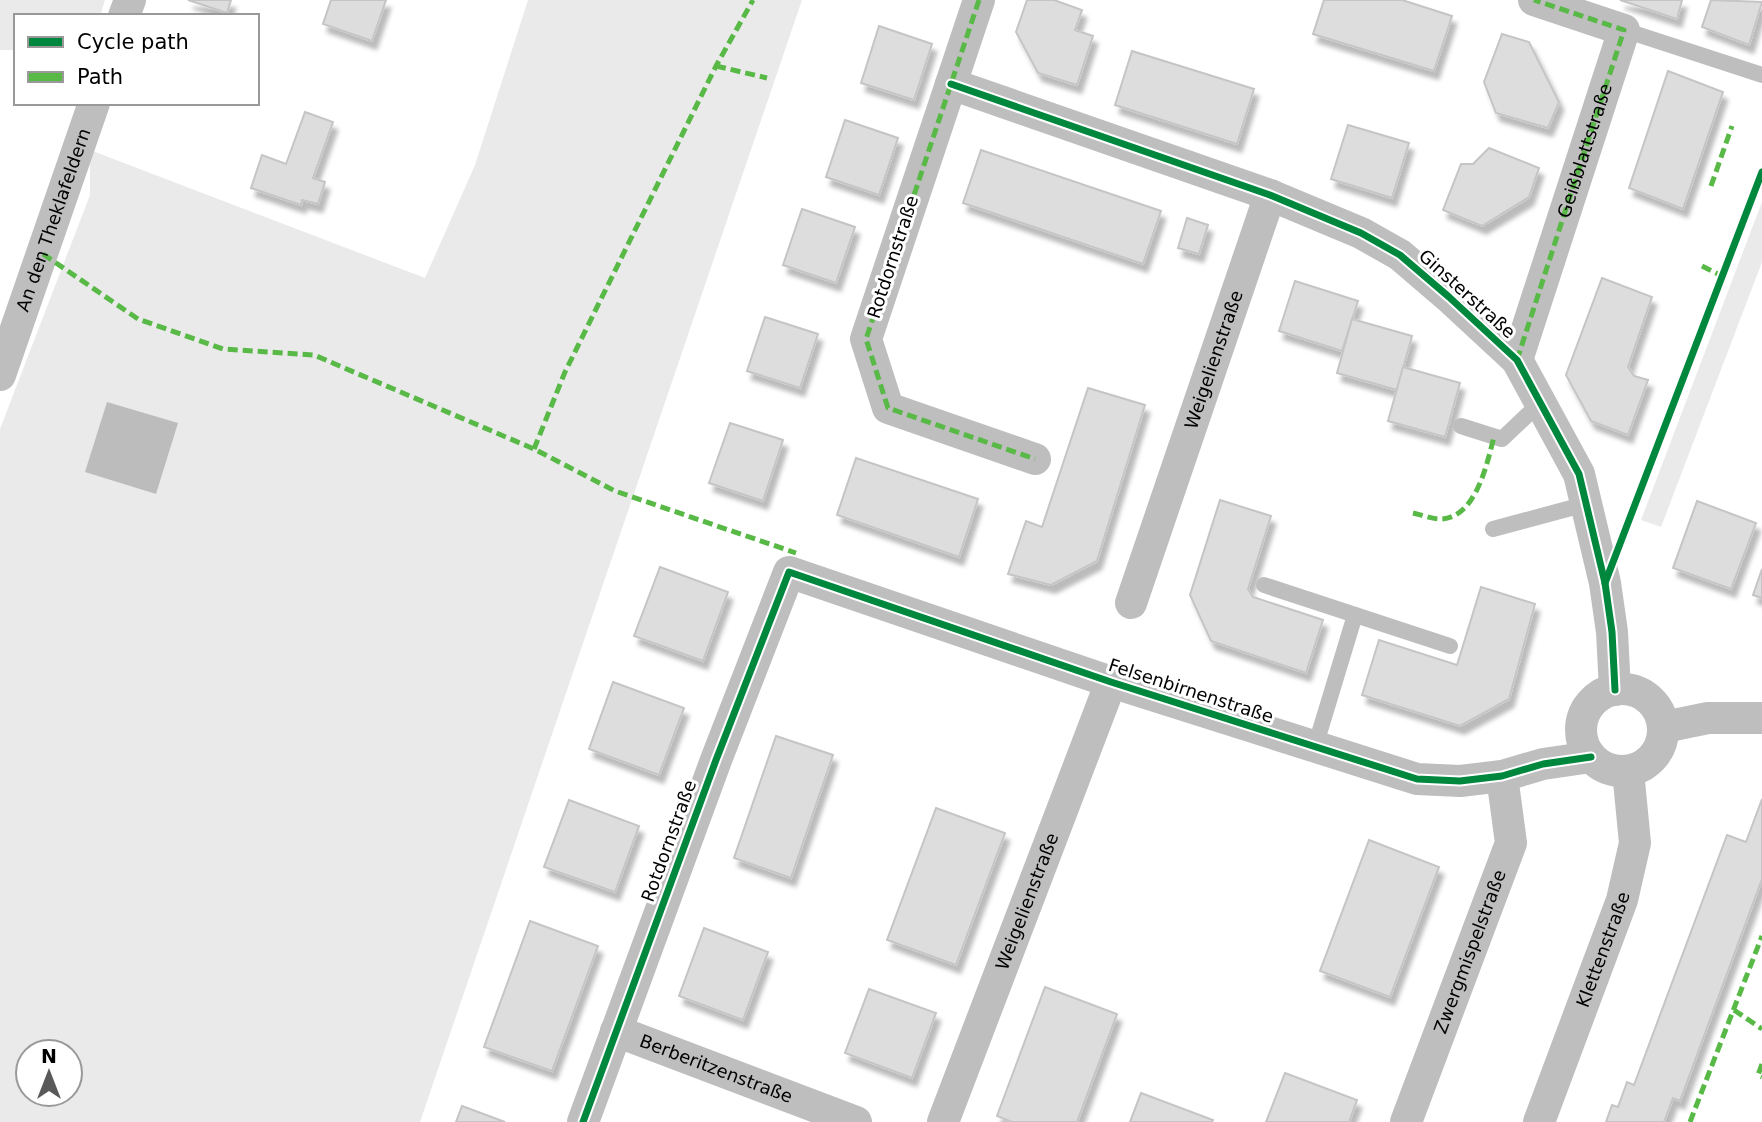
<svg xmlns="http://www.w3.org/2000/svg" width="1762" height="1122" font-family="'DejaVu Sans',sans-serif">
  <defs>
    <filter id="shadow"><feDropShadow dx="4.5" dy="8" stdDeviation="2" flood-color="#0004"/></filter>
  </defs>
  <rect width="100%" height="100%" fill="#fff"/>
  <g fill="#eaeaea" fill-rule="evenodd">
    <polygon points="0,0 105,0 100,16 16,16 16,50 0,50"/>
    <path d="M528 0H802L420 1122H0V429L90 195V150L425 278 475 165ZM28 1052H70V1094H28Z"/>
    <polygon points="1762,202 1762,262 1661,527 1641,520"/>
  </g>
  <polygon fill="#bcbcbc" points="107,402 178,423 156,494 85,472"/>
  <g fill="#ddd" stroke="#c5c5c5" stroke-width="2" filter="url(#shadow)">
    <polygon points="188,0 231,0 227,13"/>
    <polygon points="331,0 386,0 372,41 323,24"/>
    <polygon points="1027,0 1054,0 1082,10 1075,30 1093,36 1077,85 1038,73 1016,32"/>
    <polygon points="1324,0 1402,0 1452,16 1434,71 1313,34"/>
    <polygon points="1620,0 1682,0 1677,19"/>
    <polygon points="1711,0 1762,2 1749,45 1702,27"/>
    <polygon points="879,26 932,44 914,100 861,83"/>
    <polygon points="1502,34 1529,42 1559,102 1548,128 1496,113 1484,82"/>
    <polygon points="1132,51 1254,89 1237,144 1115,105"/>
    <polygon points="1668,71 1723,92 1683,209 1629,188"/>
    <polygon points="305,112 333,122 313,178 325,182 318,204 302,200 301,205 251,188 262,155 286,164"/>
    <polygon points="845,120 898,138 879,195 826,177"/>
    <polygon points="1348,125 1409,143 1392,198 1331,179"/>
    <polygon points="1489,148 1539,168 1529,197 1482,226 1443,210 1461,164 1473,164"/>
    <polygon points="981,150 1161,211 1143,264 963,203"/>
    <polygon points="802,209 855,227 836,283 783,265"/>
    <polygon points="1187,218 1208,225 1199,254 1178,248"/>
    <polygon points="1602,278 1652,297 1628,367 1634,376 1648,380 1628,435 1591,421 1566,375"/>
    <polygon points="1295,281 1358,301 1342,351 1279,331"/>
    <polygon points="765,317 818,334 800,388 747,371"/>
    <polygon points="1352,319 1412,336 1397,390 1337,373"/>
    <polygon points="1403,367 1460,383 1445,437 1388,421"/>
    <polygon points="1088,388 1145,405 1097,561 1051,585 1008,574 1026,521 1042,527"/>
    <polygon points="730,423 783,440 763,501 709,483"/>
    <polygon points="856,458 978,499 959,557 837,515"/>
    <polygon points="1220,500 1271,516 1248,589 1253,597 1323,620 1306,673 1211,641 1190,595"/>
    <polygon points="1697,501 1756,523 1731,589 1673,568"/>
    <polygon points="660,567 728,592 703,661 634,636"/>
    <polygon points="1762,569 1762,598 1753,595"/>
    <polygon points="1481,587 1535,604 1509,699 1460,726 1362,695 1379,640 1457,665"/>
    <polygon points="613,682 684,708 659,775 589,749"/>
    <polygon points="776,736 833,755 791,878 734,858"/>
    <polygon points="1762,799 1762,879 1680,1101 1673,1098 1664,1122 1606,1122 1612,1105 1618,1107 1627,1082 1634,1085 1727,835 1746,842"/>
    <polygon points="569,800 639,826 615,892 544,867"/>
    <polygon points="936,808 1005,833 956,965 887,940"/>
    <polygon points="1369,840 1439,867 1390,997 1320,971"/>
    <polygon points="530,921 598,946 552,1071 484,1047"/>
    <polygon points="704,928 768,952 743,1020 679,996"/>
    <polygon points="1045,987 1117,1014 1077,1122 1012,1122 997,1116"/>
    <polygon points="869,989 936,1013 912,1078 845,1053"/>
    <polygon points="1285,1073 1357,1100 1349,1122 1266,1122"/>
    <polygon points="1141,1093 1213,1120 1212,1122 1130,1122"/>
    <polygon points="462,1106 505,1122 456,1122"/>
  </g>
  <g fill="none" stroke-linecap="round" stroke-linejoin="round">
    <g stroke="#bebebe" stroke-width="16">
      <polyline points="1624,30 1762,75"/>
      <polyline points="1461,426 1502,439 1540,403"/>
      <polyline points="1493,529 1586,504"/>
      <polyline points="1264,585 1450,646"/>
      <polyline points="1315,747 1355,615"/>
    </g>
    <g stroke="#bebebe" stroke-width="32">
      <polyline points="979,0 866,339 888,408 1035,459"/>
      <polyline points="124,16 130,0"/>
      <polyline points="951,84 1270,195 1361,233 1400,255 1449,297 1517,360 1579,474 1605,583 1612,632 1615,690"/>
      <polyline points="1517,360 1624,30 1534,0"/>
      <path id="s1" d="M0 375 94 103"/>
      <path id="s2" d="M1131 603 1270 195"/>
      <circle cx="1622" cy="730" r="41"/>
      <polyline points="1664,727 1708,718 1762,718"/>
      <path id="s3" d="M616 1031 856 1122"/>
      <polyline points="583,1122 716,760 789,572 1111,682 1417,779 1460,781 1502,776 1543,764 1591,757"/>
      <path id="s4" d="M943 1122 1111 682"/>
      <path id="s5" d="M1406 1122 1511 843 1502 776"/>
      <path id="s6" d="M1539 1122 1622 900 1635 843 1628 771"/>
    </g>
    <g stroke="#58b947" stroke-width="5" stroke-dasharray="10 5" stroke-linecap="butt">
      <polyline points="979,0 866,339 888,408 1035,459"/>
      <polyline points="716,66 767,78"/>
      <polyline points="1711,186 1732,126"/>
      <polyline points="43,254 138,319 223,349 314,355 534,449 615,491 796,553"/>
      <polyline points="1702,266 1722,276"/>
      <path id="s7" d="M1517 360 1624 30 1534 0"/>
      <polyline points="534,449 565,372 716,66 753,0"/>
      <path d="M1413 513C1422 515 1432 519 1440 519 1476 519 1487 463 1494 437"/>
      <polyline points="1734,1010 1762,1029"/>
      <polyline points="1762,1064 1758,1075 1762,1077"/>
      <polyline points="1690,1122 1762,936"/>
    </g>
    <g stroke="#fff" stroke-width="11">
      <g id="cycleway">
        <polyline points="951,84 1270,195 1361,233 1400,255 1449,297 1517,360 1579,474 1605,583 1612,632 1615,690"/>
        <polyline points="1605,583 1762,172"/>
        <polyline points="583,1122 716,760 789,572 1111,682 1417,779 1460,781 1502,776 1543,764 1591,757"/>
      </g>
    </g>
    <use href="#cycleway" stroke="#00873e" stroke-width="7"/>
  </g>
  <g text-anchor="middle" stroke-width="6" stroke-linejoin="round" paint-order="stroke">
    <g font-size="18" fill="#000" stroke="#fff">
      <text dy="6" stroke="none"><textPath href="#s7" startOffset="220">Geißblattstraße</textPath></text>
      <text dy="6" stroke="none"><textPath href="#s1" startOffset="164">An den Theklafeldern</textPath></text>
      <text transform="translate(893 257) rotate(-72)" y="6">Rotdornstraße</text>
      <text transform="translate(1467 294) rotate(42)" y="6">Ginsterstraße</text>
      <text dy="6" stroke="none"><textPath href="#s2" startOffset="257">Weigelienstraße</textPath></text>
      <text transform="translate(1191 691) rotate(18)" y="6">Felsenbirnenstraße</text>
      <text transform="translate(669 841) rotate(-70)" y="6">Rotdornstraße</text>
      <text dy="6" stroke="none"><textPath href="#s4" startOffset="236">Weigelienstraße</textPath></text>
      <text dy="6" stroke="none"><textPath href="#s6" startOffset="184">Klettenstraße</textPath></text>
      <text dy="6" stroke="none"><textPath href="#s5" startOffset="182">Zwergmispelstraße</textPath></text>
      <text dy="6" stroke="none"><textPath href="#s3" startOffset="107">Berberitzenstraße</textPath></text>
    </g>
  </g>
  <rect x="14" y="14" width="245" height="91" fill="#ffffff" stroke="#999999" stroke-width="2"/>
  <rect x="28" y="37" width="35" height="10" fill="#00873e" stroke="#999999" stroke-width="2"/>
  <text x="77" y="49" font-size="21" fill="#000000">Cycle path</text>
  <rect x="28" y="72" width="35" height="10" fill="#58b947" stroke="#999999" stroke-width="2"/>
  <text x="77" y="84" font-size="21" fill="#000000">Path</text>
  <g transform="translate(49 1073)"><circle r="33" fill="#ffffff" stroke="#999999" stroke-width="2"/>
  <path d="M0-5L12 26L0 18L-12 26Z" fill="#595959"/>
  <text y="-10" font-size="19" font-weight="bold" text-anchor="middle" fill="#000000">N</text>
  </g>
</svg>
